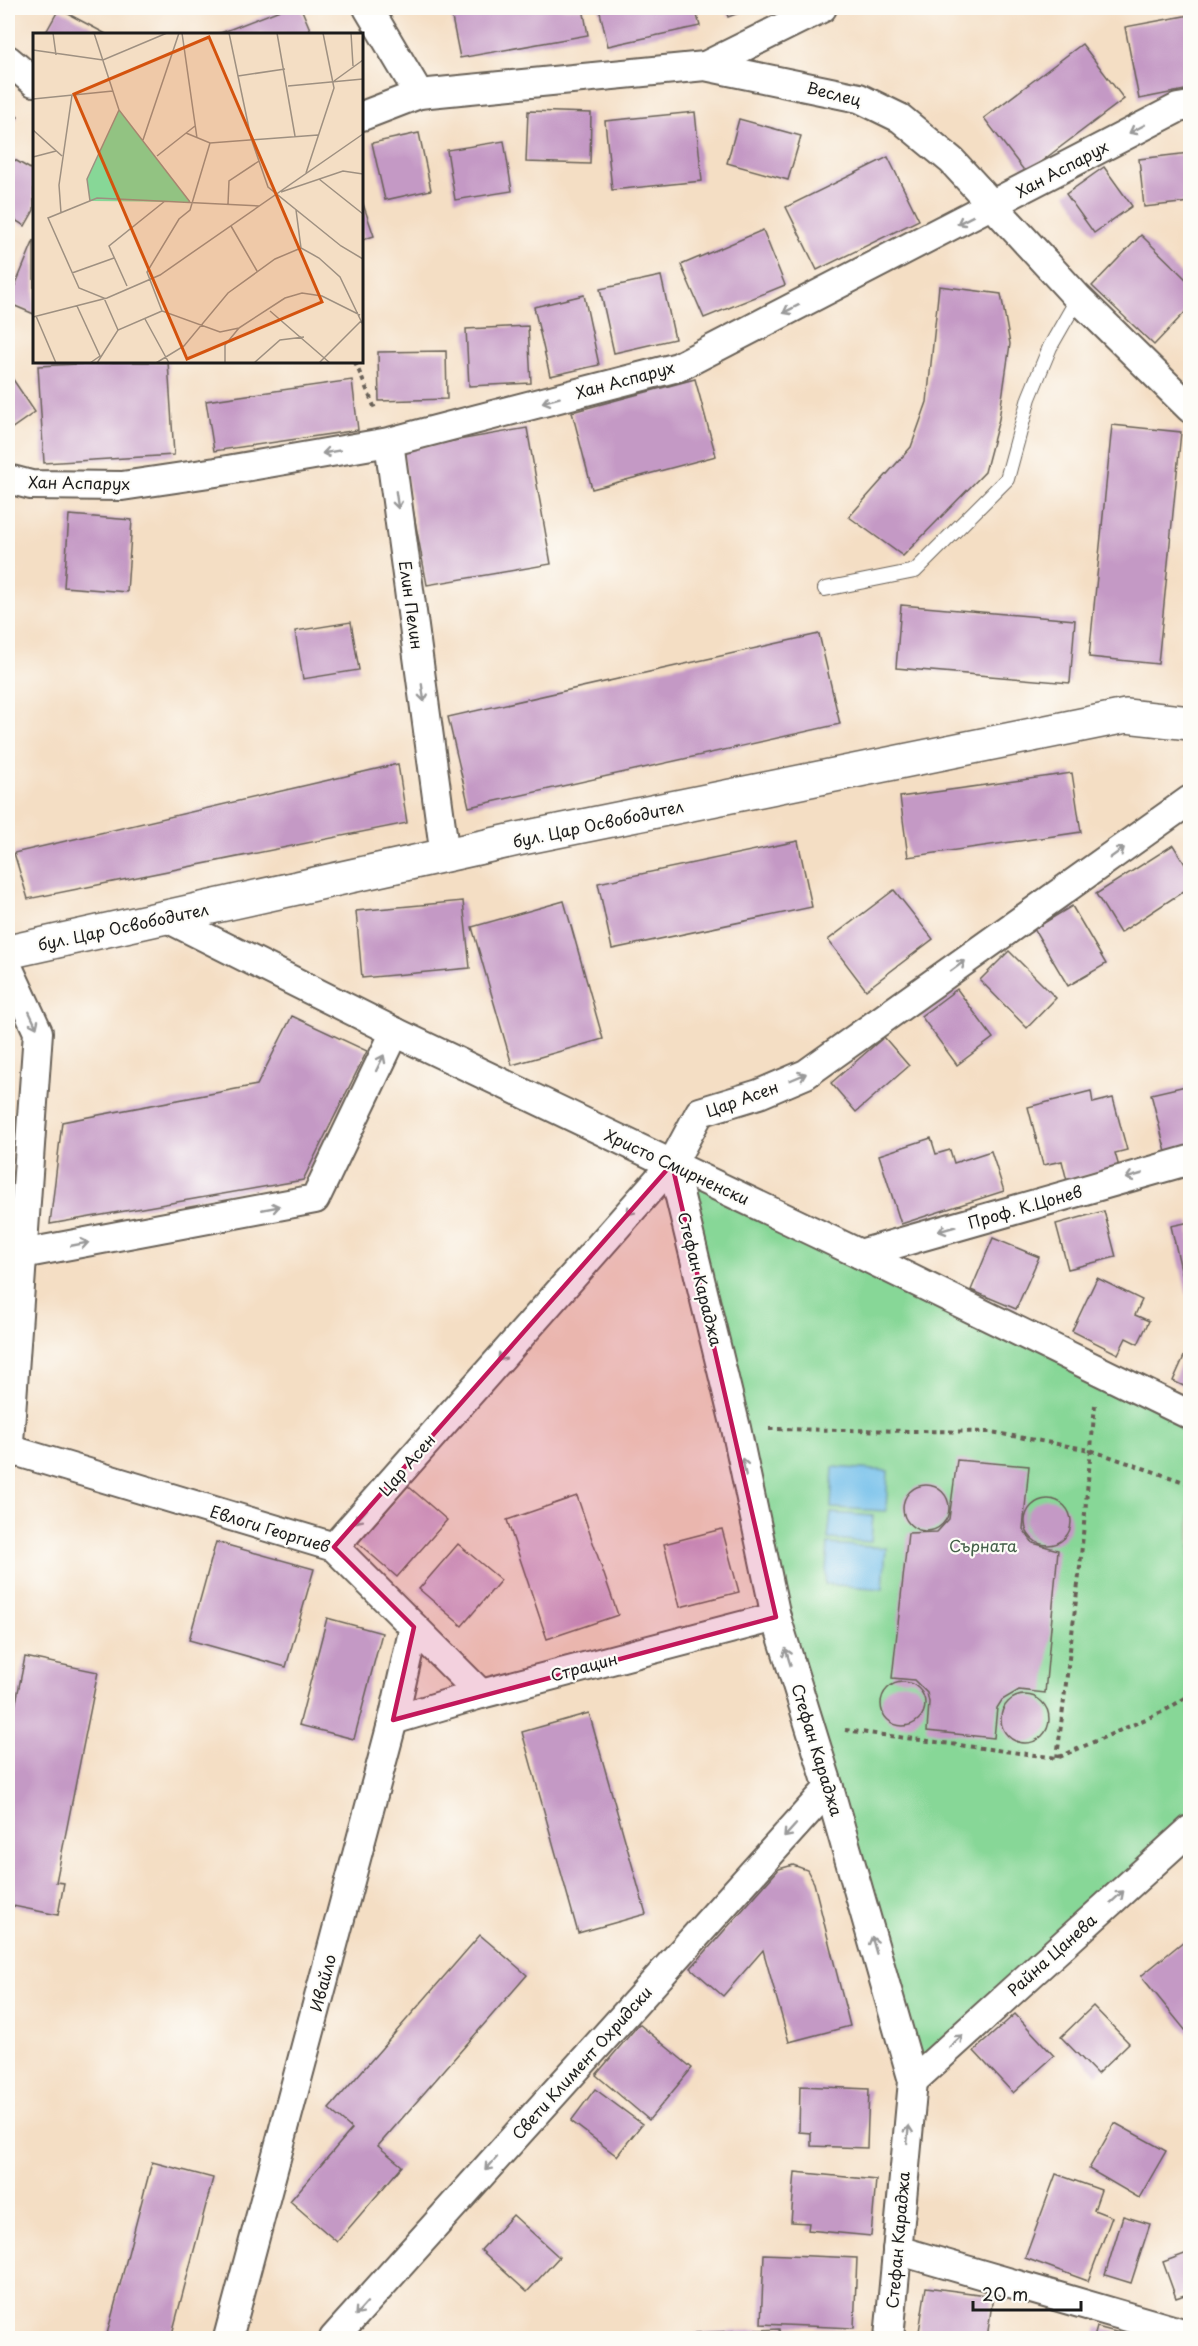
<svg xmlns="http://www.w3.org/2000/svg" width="1198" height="2346" font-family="'Playpen Sans',sans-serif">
  <rect width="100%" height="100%" fill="#fdfcf7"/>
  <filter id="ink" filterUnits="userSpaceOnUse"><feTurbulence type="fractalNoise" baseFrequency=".0167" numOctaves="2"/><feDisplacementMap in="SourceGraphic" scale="12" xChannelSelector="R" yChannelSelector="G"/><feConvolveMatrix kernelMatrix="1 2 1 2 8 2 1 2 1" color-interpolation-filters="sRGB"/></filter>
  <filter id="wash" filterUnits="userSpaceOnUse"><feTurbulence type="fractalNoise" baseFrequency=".008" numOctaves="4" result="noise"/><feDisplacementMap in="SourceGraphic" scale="24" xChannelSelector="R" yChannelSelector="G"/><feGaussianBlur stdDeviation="1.35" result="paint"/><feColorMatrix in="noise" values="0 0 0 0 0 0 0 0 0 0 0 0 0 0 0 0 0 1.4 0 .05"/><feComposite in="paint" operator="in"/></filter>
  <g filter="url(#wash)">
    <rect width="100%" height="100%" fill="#f4dec4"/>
    <polygon fill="#87d797" stroke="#527a5a" stroke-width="1.5" points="672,1164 1190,1415 1190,1830 913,2081 736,1428"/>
    <g fill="#6fbeea" stroke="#466d83" stroke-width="1.5">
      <polygon points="833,1467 888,1471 886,1511 831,1508"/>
      <polygon points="831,1513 873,1516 871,1542 828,1539"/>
      <polygon points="828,1544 886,1548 883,1589 825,1584"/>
    </g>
    <g id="blocks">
      <g fill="#c499c5">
        <polygon points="285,8 301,8 312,34 218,34"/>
        <polygon points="450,8 583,8 588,35 460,58"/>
        <polygon points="599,8 695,8 700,26 608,46"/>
        <polygon points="725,8 752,8 728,17"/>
        <polygon points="59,9 106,34 45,34"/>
        <polygon points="1190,15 1190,89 1139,99 1125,27"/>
        <polygon points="1082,44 1124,99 1026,173 984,118"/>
        <polygon points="8,106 18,117 8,128"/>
        <polygon points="528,111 591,113 590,164 526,162"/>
        <polygon points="695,112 702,181 612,190 605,121"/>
        <polygon points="739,119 801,136 788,180 727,163"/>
        <polygon points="419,133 431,190 385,200 372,143"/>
        <polygon points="504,141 512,191 455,200 447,150"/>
        <polygon points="1189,153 1190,202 1144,207 1139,159"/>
        <polygon points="8,156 34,171 34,210 25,226 8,216"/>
        <polygon points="888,157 919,220 817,270 786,207"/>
        <polygon points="1104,167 1132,206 1094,233 1066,194"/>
        <polygon points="362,201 374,236 362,240"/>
        <polygon points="763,230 785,285 704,318 681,265"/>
        <polygon points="1141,235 1190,283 1190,307 1154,345 1092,286"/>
        <polygon points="34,240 34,314 8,303"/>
        <polygon points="661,276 675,339 614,353 600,289"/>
        <polygon points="939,286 1001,294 1010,344 999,419 985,472 903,556 849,517 911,447 927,402"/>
        <polygon points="584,295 599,365 550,376 534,307"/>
        <polygon points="528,326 531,383 469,386 466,329"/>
        <polygon points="446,351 447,399 379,401 378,352"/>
        <polygon points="118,362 168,362 174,455 44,463 38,366"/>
        <polygon points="8,372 35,412 8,431"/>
        <polygon points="695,379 716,456 592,489 572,412"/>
        <polygon points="352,380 358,430 214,451 206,401"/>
        <polygon points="1112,425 1181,432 1158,664 1089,657"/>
        <polygon points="527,428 551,564 427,585 402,450"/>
        <polygon points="69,515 132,520 127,592 64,587"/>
        <polygon points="901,605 1075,620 1070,683 896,668"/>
        <polygon points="351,622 359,670 303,679 295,631"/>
        <polygon points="819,634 840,724 469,807 448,717"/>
        <polygon points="398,764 407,823 28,899 14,853"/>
        <polygon points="1072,773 1081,832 908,857 900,797"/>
        <polygon points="798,841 812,907 612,949 598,883"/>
        <polygon points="1173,845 1190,872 1190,887 1120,933 1096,894"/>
        <polygon points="894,890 933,939 866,990 828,940"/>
        <polygon points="463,901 470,968 362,978 356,911"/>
        <polygon points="564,901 603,1039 512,1065 472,927"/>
        <polygon points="1072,906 1106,964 1068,986 1034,929"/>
        <polygon points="1009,951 1056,998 1027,1028 980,980"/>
        <polygon points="957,989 993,1038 957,1065 921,1016"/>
        <polygon points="292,1016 367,1051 303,1180 50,1224 62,1122 257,1085"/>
        <polygon points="884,1037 909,1066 856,1112 831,1083"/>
        <polygon points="1190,1085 1190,1150 1167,1156 1151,1094"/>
        <polygon points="1091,1091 1093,1103 1113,1098 1127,1150 1115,1153 1119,1167 1067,1181 1062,1161 1043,1165 1028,1107"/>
        <polygon points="931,1138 936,1154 950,1150 954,1163 991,1151 1004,1191 901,1224 879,1155"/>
        <polygon points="1104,1211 1116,1257 1068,1269 1056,1224"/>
        <polygon points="1190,1222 1190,1308 1171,1226"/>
        <polygon points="993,1238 1039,1257 1016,1309 971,1290"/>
        <polygon points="1097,1278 1142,1300 1135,1315 1149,1321 1138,1344 1126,1338 1118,1354 1072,1331"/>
        <polygon points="1190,1343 1190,1389 1173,1381"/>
        <polygon points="957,1460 1029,1466 1023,1529 1033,1543 1058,1550 1045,1693 1019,1690 1002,1700 997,1708 994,1738 927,1731 929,1702 927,1693 914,1680 892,1678 908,1533 937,1532 949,1519"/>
        <circle cx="926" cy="1508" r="23"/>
        <polygon points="408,1486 447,1520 397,1577 358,1543"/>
        <polygon points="577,1496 618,1615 547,1639 507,1520"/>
        <circle cx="1048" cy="1522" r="23"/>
        <polygon points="722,1529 739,1592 680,1607 664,1544"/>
        <polygon points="216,1542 314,1569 286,1667 189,1640"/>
        <polygon points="458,1544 501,1580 462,1626 419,1589"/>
        <polygon points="327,1618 382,1633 354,1739 299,1725"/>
        <polygon points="25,1657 98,1672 56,1882 64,1883 58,1915 8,1905 8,1742"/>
        <circle cx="903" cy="1704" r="22"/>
        <circle cx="1025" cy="1719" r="24"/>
        <polygon points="589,1713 646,1914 578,1933 522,1732"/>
        <polygon points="793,1865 807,1870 814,1883 850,2026 789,2042 763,1950 723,1996 691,1968 779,1869"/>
        <polygon points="480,1935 527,1975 378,2146 402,2166 337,2242 290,2201 352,2129 329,2109"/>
        <polygon points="1190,1936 1190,2036 1141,1976"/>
        <polygon points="1093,2006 1129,2043 1097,2074 1061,2037"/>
        <polygon points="1015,2014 1054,2056 1013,2093 974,2051"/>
        <polygon points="639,2024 692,2068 649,2120 596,2075"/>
        <polygon points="800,2086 869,2089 867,2148 811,2146 811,2133 799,2132"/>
        <polygon points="595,2089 642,2124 617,2156 571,2121"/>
        <polygon points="1115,2123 1166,2151 1139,2198 1089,2169"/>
        <polygon points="152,2162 213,2178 171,2338 106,2338"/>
        <polygon points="795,2172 876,2180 871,2236 808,2230 809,2223 791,2222"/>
        <polygon points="1056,2174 1101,2190 1094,2210 1112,2217 1088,2281 1025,2258"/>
        <polygon points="513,2215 559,2257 527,2292 481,2250"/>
        <polygon points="1123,2216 1150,2224 1131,2283 1105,2275"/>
        <polygon points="1190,2252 1190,2293 1176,2298 1163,2262"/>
        <polygon points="764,2254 857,2258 854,2328 761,2324"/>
        <polygon points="926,2287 993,2296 987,2338 918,2338"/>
        <polygon points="1097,2327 1138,2338 1094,2338"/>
        <polygon points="779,2329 780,2338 696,2338 695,2333"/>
      </g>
    </g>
  </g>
  <g filter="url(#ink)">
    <use href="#blocks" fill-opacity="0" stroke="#686057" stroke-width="1.5"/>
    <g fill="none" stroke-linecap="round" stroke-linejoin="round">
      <g stroke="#686057" stroke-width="16">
        <polyline id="lane" points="825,589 915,571 1007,479 1029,398 1050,347 1078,298"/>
      </g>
      <g stroke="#686057" stroke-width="32">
        <g id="street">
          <polyline points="368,8 419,94"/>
          <polyline points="8,60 34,82"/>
          <polyline points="705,66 822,8"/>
          <polyline points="362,116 419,94 705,66 859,98 900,118 952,161 1078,298 1190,408"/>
          <polyline points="389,442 445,856"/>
          <polyline points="8,479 31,485 122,486 216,472 389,442 678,367 1178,108 1190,106"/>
          <polyline points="165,917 395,1032 860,1254 1190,1415"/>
          <polyline points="8,967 38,1032 8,1456"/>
          <polyline points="672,1164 736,1428 776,1617 829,1788 913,2081 889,2338"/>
          <polyline points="22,1254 315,1199 395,1032"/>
          <polyline points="860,1254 1190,1160"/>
          <polyline points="8,1449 334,1547 481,1694"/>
          <polyline points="334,1547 672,1164 700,1112 759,1094 806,1074 1190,800"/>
          <polyline points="393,1720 481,1694 776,1617"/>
          <polyline points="913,2081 1190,1830"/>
          <polyline points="897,2250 1190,2335"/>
          <polyline points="228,2338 393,1720 414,1627"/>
          <polyline points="334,2338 829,1788"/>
        </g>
      </g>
      <g stroke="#686057" stroke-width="36">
        <polyline id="secondary" points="8,952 518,839 1126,716 1190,723"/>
      </g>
      <g stroke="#686057" stroke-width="4" stroke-dasharray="4.5 4.5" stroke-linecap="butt">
        <polyline points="355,362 376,411"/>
        <polyline points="769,1429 991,1432 1090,1450 1190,1484"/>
        <polyline points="845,1730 1057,1758 1164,1711 1190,1695"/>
        <polyline points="1057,1758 1080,1567 1095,1405"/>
      </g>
      <use href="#lane" stroke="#fff" stroke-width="14"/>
      <use href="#street" stroke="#fff" stroke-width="28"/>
      <use href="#secondary" stroke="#fff" stroke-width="33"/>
    </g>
    <defs><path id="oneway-shaft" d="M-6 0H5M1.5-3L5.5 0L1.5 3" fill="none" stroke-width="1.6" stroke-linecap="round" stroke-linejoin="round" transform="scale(1.5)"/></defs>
    <g stroke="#999">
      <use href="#oneway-shaft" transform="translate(1137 129) rotate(152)"/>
      <use href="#oneway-shaft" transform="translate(965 220) rotate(153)"/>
      <use href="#oneway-shaft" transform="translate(791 309) rotate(153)"/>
      <use href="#oneway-shaft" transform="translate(551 400) rotate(165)"/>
      <use href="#oneway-shaft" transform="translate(331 452) rotate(170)"/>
      <use href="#oneway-shaft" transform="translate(397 500) rotate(82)"/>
      <use href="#oneway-shaft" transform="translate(423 693) rotate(82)"/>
      <use href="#oneway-shaft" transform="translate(1117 853) rotate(-36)"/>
      <use href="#oneway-shaft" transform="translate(958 966) rotate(-36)"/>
      <use href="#oneway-shaft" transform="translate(33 1020) rotate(65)"/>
      <use href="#oneway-shaft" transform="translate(380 1063) rotate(-64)"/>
      <use href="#oneway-shaft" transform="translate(798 1077) rotate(-23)"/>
      <use href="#oneway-shaft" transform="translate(1134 1176) rotate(164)"/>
      <use href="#oneway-shaft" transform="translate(271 1208) rotate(-11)"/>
      <use href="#oneway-shaft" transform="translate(633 1208) rotate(131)"/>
      <use href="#oneway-shaft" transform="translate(947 1229) rotate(164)"/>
      <use href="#oneway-shaft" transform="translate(80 1244) rotate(-11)"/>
      <use href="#oneway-shaft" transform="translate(504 1354) rotate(131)"/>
      <use href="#oneway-shaft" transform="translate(744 1467) rotate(-102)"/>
      <use href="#oneway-shaft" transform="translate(361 1516) rotate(131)"/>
      <use href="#oneway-shaft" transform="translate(788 1657) rotate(-107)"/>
      <use href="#oneway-shaft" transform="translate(790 1831) rotate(132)"/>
      <use href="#oneway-shaft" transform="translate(1117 1897) rotate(-42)"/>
      <use href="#oneway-shaft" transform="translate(874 1945) rotate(-106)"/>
      <use href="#oneway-shaft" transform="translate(956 2041) rotate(-42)"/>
      <use href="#oneway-shaft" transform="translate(908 2134) rotate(-85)"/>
      <use href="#oneway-shaft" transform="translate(491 2164) rotate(132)"/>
      <use href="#oneway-shaft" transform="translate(361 2309) rotate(132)"/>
    </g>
  </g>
  <path fill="#c2185b" fill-opacity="0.2" stroke="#c2185b" stroke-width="4.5" stroke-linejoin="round" d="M672 1164 776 1617 393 1720 414 1627 334 1547Z"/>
  <g text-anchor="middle" stroke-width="4.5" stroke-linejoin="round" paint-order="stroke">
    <g font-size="16" fill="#1c1c1c" stroke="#fdfcf7">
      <text transform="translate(834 94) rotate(14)" y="6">Веслец</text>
      <text transform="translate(1062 169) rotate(-28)" y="6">Хан Аспарух</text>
      <text transform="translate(625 380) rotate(-15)" y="6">Хан Аспарух</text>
      <text transform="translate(79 483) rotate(1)" y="6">Хан Аспарух</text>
      <text transform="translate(411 605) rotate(82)" y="6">Елин Пелин</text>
      <text transform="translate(598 824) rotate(-12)" y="6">бул. Цар Освободител</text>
      <text transform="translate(123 927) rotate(-12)" y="6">бул. Цар Освободител</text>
      <text transform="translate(742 1099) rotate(-20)" y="6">Цар Асен</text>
      <text transform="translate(677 1167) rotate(25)" y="6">Христо Смирненски</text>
      <text transform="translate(1025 1207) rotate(-16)" y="6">Проф. К.Цонев</text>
      <text transform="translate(700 1279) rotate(76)" y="6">Стефан Караджа</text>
      <text transform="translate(407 1465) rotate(-49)" y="6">Цар Асен</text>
      <text transform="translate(270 1529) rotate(17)" y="6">Евлоги Георгиев</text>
      <text transform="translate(584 1667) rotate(-15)" y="6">Страцин</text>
      <text transform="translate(817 1750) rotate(73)" y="6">Стефан Караджа</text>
      <text transform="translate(1052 1955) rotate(-42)" y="6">Райна Цанева</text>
      <text transform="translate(323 1983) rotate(-75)" y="6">Ивайло</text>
      <text transform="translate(582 2063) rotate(-48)" y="6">Свети Климент Охридски</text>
      <text transform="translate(898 2240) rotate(-85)" y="6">Стефан Караджа</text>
    </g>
    <g font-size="16" fill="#415d47" stroke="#fdfcf7">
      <text x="983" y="1552">Сърната</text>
    </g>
  </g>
  <g transform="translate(33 33)">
    <rect width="330" height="330" fill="#f4dec4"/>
    <path d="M86 77 157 169 57 168 54 146Z" fill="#87d797"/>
    <path fill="none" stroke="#9e9081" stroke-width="1.5" d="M20 0 23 22M61 0 86 77 157 169M149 0 164 105M196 0 218 105 235 154 308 213 330 226M244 0 262 103M318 0 320 33M0 17 70 27 134 0M205 43 252 36M301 48 330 27M255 53 330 46M0 66 80 58M0 97 29 123M153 100 177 110 285 102M110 107 146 0M177 110 157 177 146 186 114 239 129 278 187 299 206 295 252 265 269 260 289 263 327 282M124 123 162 93M0 124 23 118M273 140 301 55 290 0M286 146 330 181M248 159 310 138 330 141M57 168 54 146 86 77M195 171 196 148 226 128M263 177 268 215 286 225 307 244 330 292M28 180 26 152 39 62M198 193 224 238M39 240 81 225M94 253 76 213 132 168M44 273 67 323 57 330M237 278 297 330M3 283 23 330M0 284 74 265 127 242 330 101M112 286 136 330M85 297 71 265 46 255 15 185 64 165 226 173M64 330 85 297 129 278M123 330 151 313 195 260 242 226 268 215M192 330V312L206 295M221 330 247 307 271 304M286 330 328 288"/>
    <path fill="#d4530e" fill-opacity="0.15" stroke="#d4530e" stroke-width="3" d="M176 4 289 269 154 326 41 61Z"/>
    <rect width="330" height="330" fill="none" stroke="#1c1c1c" stroke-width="3"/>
  </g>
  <rect width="1198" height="2346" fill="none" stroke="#fdfcf7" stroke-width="30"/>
  <path d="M973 2301v9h108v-9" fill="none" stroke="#1c1c1c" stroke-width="3"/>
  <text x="982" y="2301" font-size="18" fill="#1c1c1c" stroke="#fdfcf7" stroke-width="4.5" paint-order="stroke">20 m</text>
</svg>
